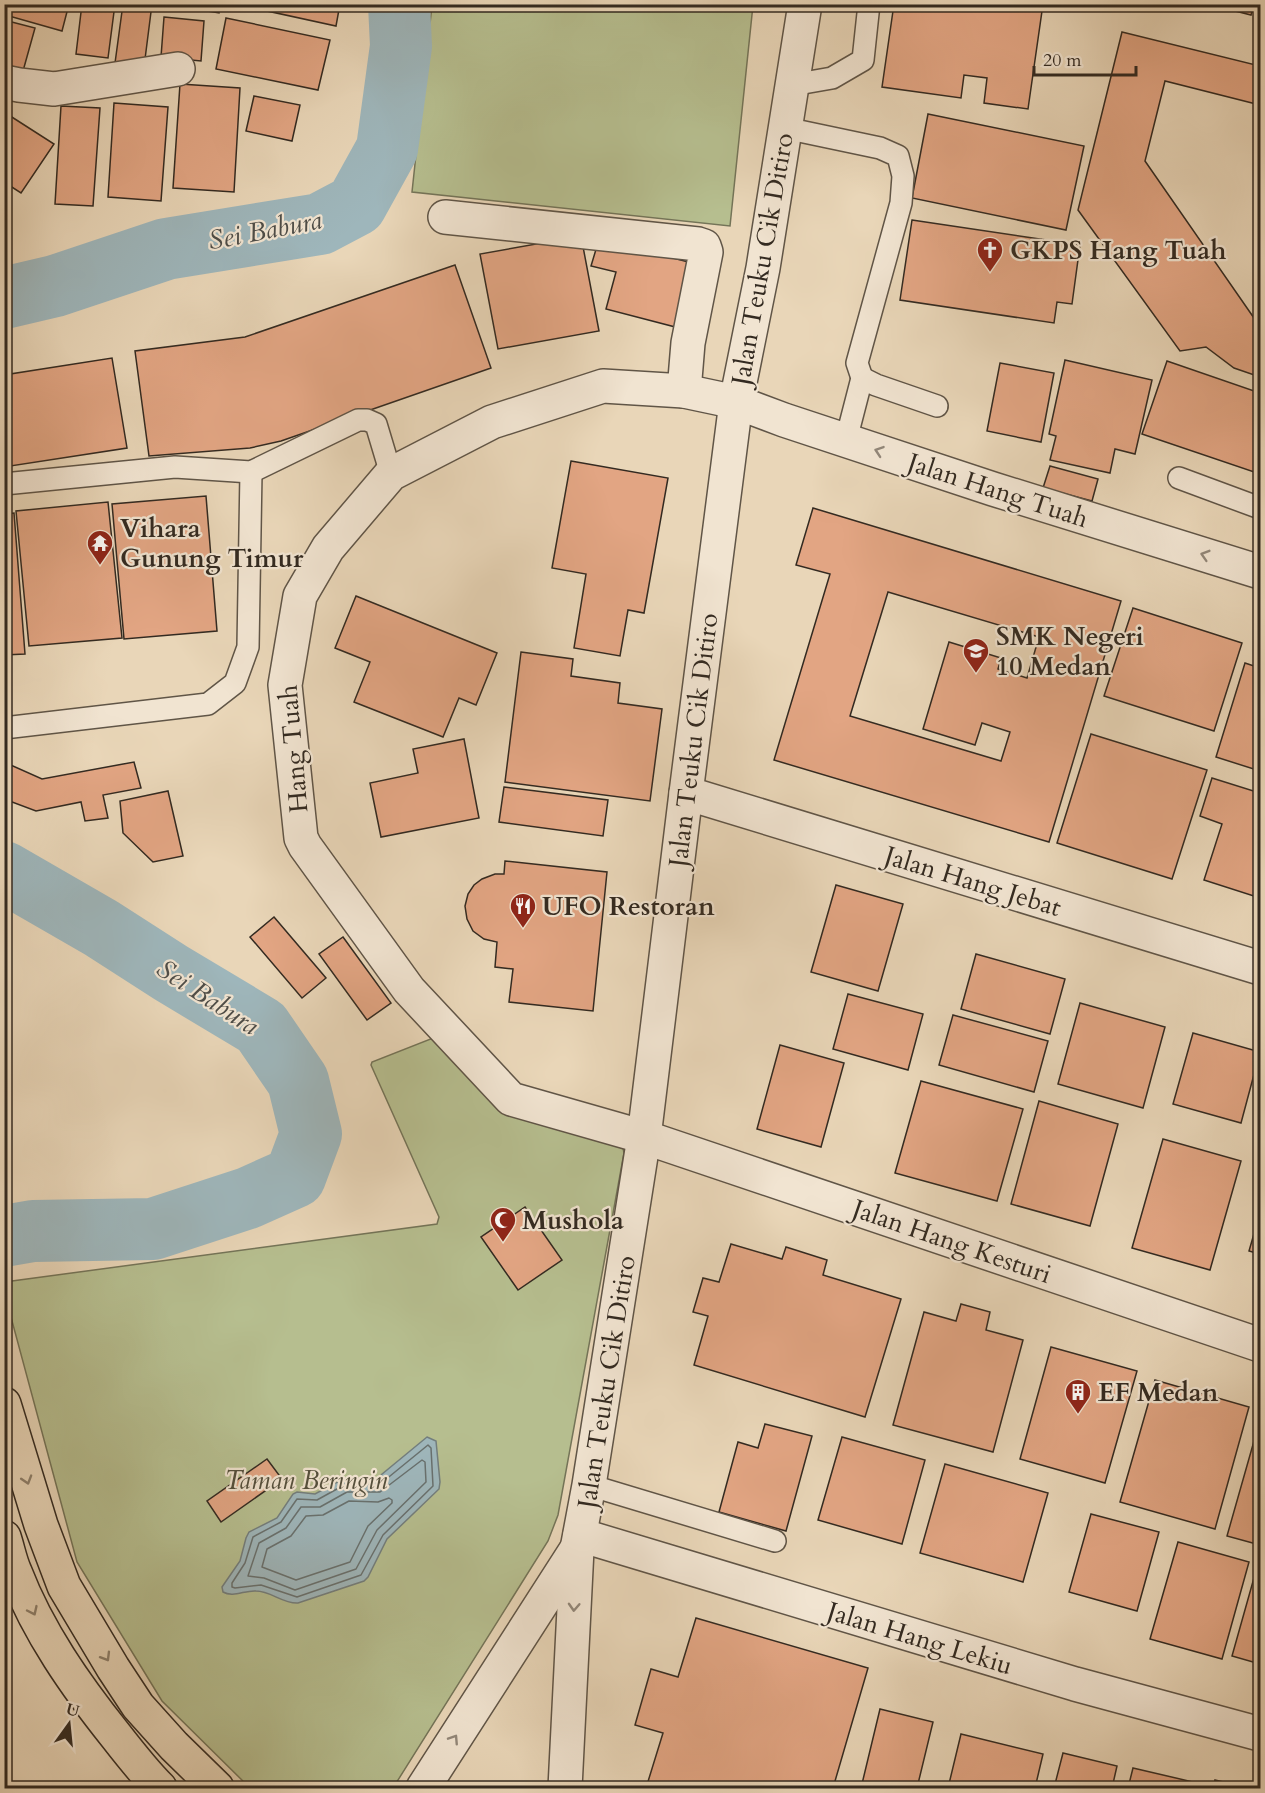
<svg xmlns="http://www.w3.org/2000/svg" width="1265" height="1793" font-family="Cardo,serif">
  <rect width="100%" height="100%" fill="#e9d6b8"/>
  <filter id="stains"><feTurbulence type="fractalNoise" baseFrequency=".00333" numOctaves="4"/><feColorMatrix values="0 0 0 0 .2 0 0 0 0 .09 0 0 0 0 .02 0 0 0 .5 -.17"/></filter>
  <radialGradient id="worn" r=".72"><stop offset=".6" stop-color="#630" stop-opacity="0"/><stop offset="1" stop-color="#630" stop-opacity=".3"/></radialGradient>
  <g fill="#b6be8f" stroke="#747458" stroke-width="1.5">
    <polygon points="432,5 753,5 730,226 412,192"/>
    <polygon points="433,1038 623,1148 624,1153 558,1515 548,1541 393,1788 250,1788 162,1701 77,1562 5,1295 5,1285 12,1281 437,1224 439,1217 371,1065 372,1062"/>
  </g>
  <path fill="#9eb6bb" stroke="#737e7d" stroke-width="1.5" d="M427 1437 436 1441 440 1482 439 1489 387 1539 368 1577 364 1581 298 1603C283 1604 271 1591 256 1591 245 1590 233 1598 223 1592L222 1587 240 1561 246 1538 249 1532 277 1518 293 1494 297 1492 315 1494 345 1478 376 1479Z"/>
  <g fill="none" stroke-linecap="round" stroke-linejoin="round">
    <g stroke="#68706e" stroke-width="1.5">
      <polygon points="428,1445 431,1448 433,1486 383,1535 361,1575 297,1597 261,1585 235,1588 232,1587 232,1583 245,1563 253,1537 281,1522 297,1499 317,1500 346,1484 379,1485"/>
      <polygon points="422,1460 425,1462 426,1482 377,1530 356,1569 295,1590 264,1578 248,1576 259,1543 286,1528 301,1507 320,1507 347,1492 380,1492"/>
      <polygon points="389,1498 392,1500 392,1503 368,1526 350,1562 296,1580 262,1567 267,1549 291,1536 306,1516 323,1515 349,1501 378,1502"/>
    </g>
    <g stroke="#9eb6bb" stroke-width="62">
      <polyline points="4,298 55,286 166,249 320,224 356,205 387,149 401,46 399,4"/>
      <polyline points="4,872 101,928 171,973 261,1027 298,1081 311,1134 295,1177 248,1198 153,1229 33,1231 4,1236"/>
    </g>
  </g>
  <g fill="#e2a583" stroke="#332a21" stroke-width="1.5" fill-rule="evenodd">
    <polygon points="12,4 69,4 62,31 9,16"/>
    <polygon points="82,4 115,4 108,58 76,54"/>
    <polygon points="123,4 152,4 144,67 115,63"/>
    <polygon points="165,4 220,4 219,13"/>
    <polygon points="235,4 340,4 336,26"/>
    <polygon points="894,4 975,4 974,8 995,11 996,4 1043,4 1028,109 984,103 987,78 964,75 961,98 882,87"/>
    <polygon points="1208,4 1254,4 1251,15"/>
    <polygon points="164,17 204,21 201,61 161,57"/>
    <polygon points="226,18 330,40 318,90 216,69"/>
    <polygon points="4,20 35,28 23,71 4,66"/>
    <polygon points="1122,32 1260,66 1260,105 1165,81 1145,161 1254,318 1260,320 1260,377 1234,368 1206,347 1180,351 1078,210"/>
    <polygon points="180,84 240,88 234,192 173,188"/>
    <polygon points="254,96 300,105 292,141 246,131"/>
    <polygon points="114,103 168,107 161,201 108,197"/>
    <polygon points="61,106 100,108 93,206 55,204"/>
    <polygon points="4,112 54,144 21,193 4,182"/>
    <polygon points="928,114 1084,146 1066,230 912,198"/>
    <polygon points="912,220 1080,245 1072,304 1057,302 1054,323 900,300"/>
    <polygon points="581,236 599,331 498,349 480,254"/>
    <polygon points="623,245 700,265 683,329 606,309 616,272 591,266 597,246"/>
    <polygon points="455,265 491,368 281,441 250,448 149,456 135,351 245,337"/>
    <polygon points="112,358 127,448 4,467 4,375"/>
    <polygon points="1065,360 1152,380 1135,454 1115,449 1110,473 1050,460 1056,436 1049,434"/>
    <polygon points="1167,361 1260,393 1260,474 1142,434"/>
    <polygon points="1000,363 1054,373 1041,442 987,431"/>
    <polygon points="571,461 668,478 644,613 628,610 620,656 574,648 586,574 552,568"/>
    <polygon points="1050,466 1098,479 1092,501 1043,488"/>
    <polygon points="206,496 217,631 124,639 112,504"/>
    <polygon points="108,502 122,638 29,646 16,511"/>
    <path d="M813 508 1121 601 1049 842 774 760 830 574 796 565ZM888 592 1039 637 1027 678 998 669 1001 658 949 642 923 729 975 745 982 723 1010 732 1001 761 850 716Z"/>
    <polygon points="14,513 25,654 4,655 4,514"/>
    <polygon points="356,596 497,653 476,705 459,698 443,737 354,702 370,662 335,648"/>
    <polygon points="1133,608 1242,643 1214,731 1104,696"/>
    <polygon points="521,652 573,659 571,676 620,683 618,703 662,709 650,801 505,782"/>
    <polygon points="1245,663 1260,668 1260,771 1216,757"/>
    <polygon points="1091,734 1207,770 1172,879 1057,843"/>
    <polygon points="464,739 479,818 381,837 370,783 418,773 413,749"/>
    <polygon points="4,762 42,779 134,762 141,788 103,795 108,818 85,821 81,802 36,811 4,799"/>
    <polygon points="1212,778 1260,793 1260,898 1204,880 1222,824 1200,816"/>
    <polygon points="504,787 608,800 603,836 499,822"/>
    <polygon points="168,791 183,856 153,862 123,833 120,801"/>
    <polygon points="505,861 607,872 593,1011 509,1002 513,969 495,967 497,942 484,939 473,931 467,919 465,906 468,894 474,885 482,879 495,874 504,874"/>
    <polygon points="836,885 903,904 878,991 811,972"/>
    <polygon points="274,917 326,978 302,998 250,937"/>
    <polygon points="343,937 391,1003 367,1020 319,954"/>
    <polygon points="976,954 1065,979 1050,1034 961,1009"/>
    <polygon points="848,994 923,1014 908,1070 833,1049"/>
    <polygon points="1080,1003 1165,1027 1143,1108 1058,1084"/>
    <polygon points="953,1015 1048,1041 1034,1092 939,1065"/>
    <polygon points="1193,1033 1260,1052 1241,1123 1173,1104"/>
    <polygon points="780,1045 844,1063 821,1147 757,1129"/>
    <polygon points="921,1081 1023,1109 997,1201 895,1173"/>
    <polygon points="1039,1101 1118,1124 1090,1226 1011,1204"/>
    <polygon points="1163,1139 1241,1161 1210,1270 1132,1248"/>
    <polygon points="525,1207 562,1260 518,1290 481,1237"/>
    <polygon points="1260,1213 1260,1254 1249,1251"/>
    <polygon points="731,1244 782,1259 786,1247 827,1260 823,1275 901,1299 865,1417 694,1365 708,1316 693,1312 703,1278 719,1282"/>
    <polygon points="961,1304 990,1312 986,1330 1023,1340 993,1452 893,1425 924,1312 956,1321"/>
    <polygon points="1051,1347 1137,1371 1105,1483 1020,1459"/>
    <polygon points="1155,1380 1249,1407 1215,1529 1120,1502"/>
    <polygon points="765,1424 812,1436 786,1531 719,1512 738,1442 758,1448"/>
    <polygon points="1256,1434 1260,1435 1260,1545 1227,1536"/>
    <polygon points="842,1437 925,1460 902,1544 818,1520"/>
    <polygon points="267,1459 282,1479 221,1522 207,1501"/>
    <polygon points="945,1464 1048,1493 1023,1582 920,1553"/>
    <polygon points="1091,1514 1159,1532 1137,1611 1069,1592"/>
    <polygon points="1178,1542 1249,1562 1222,1659 1150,1639"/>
    <polygon points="1259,1560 1260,1560 1260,1664 1232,1656"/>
    <polygon points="696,1618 868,1668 833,1788 646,1788 663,1733 635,1725 651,1669 678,1677"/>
    <polygon points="880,1709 933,1722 917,1788 861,1788"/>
    <polygon points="961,1734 1043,1754 1035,1788 948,1788"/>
    <polygon points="1063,1753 1117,1766 1112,1788 1054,1788"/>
    <polygon points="1133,1768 1193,1782 1191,1788 1128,1788"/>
    <polygon points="1215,1780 1249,1788 1213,1788"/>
  </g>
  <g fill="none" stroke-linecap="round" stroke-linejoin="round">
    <g stroke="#605547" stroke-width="24">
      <g id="service">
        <polyline points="792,85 832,78 863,60 869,4"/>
        <polyline points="785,128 880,148 898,156 903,176 901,203 857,363 862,378"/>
        <polyline points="846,440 862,378 876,385 937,406"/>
        <polyline points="1179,478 1260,508"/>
        <polyline points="4,484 175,467 251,472 358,420 367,420 376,424 391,474"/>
        <polyline points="4,728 208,704 235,683 248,647 251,472"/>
        <polyline points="589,1485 775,1541"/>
      </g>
    </g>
    <g stroke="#605547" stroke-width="36">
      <g id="minor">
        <polyline points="4,82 19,85 54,89 178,69"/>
        <polyline points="445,217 698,244 704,246 706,252 688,343 684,391"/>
        <polyline points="1260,572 993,489 784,420 736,402 684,391 603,386 492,422 391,474 328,548 300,596 285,685 301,838 305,846 409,990 511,1099 644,1137 1260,1345"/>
        <polyline points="686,793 1260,968"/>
        <polyline points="580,1535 1075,1684 1260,1734"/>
      </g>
    </g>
    <g stroke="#605547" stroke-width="36">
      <g id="tertiary">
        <polyline points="423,1788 576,1550"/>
        <polyline points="565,1788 577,1549 589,1485 644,1137 686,793 736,402 763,268 805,4"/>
      </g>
    </g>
    <g stroke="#332a21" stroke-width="36">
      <g id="primary">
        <polyline points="4,1404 41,1525 64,1586 113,1668 138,1706 174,1746 217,1788"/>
        <path d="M4 1537C8 1549 10 1561 15 1572 38 1632 76 1686 116 1736 130 1754 144 1772 160 1788"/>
      </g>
    </g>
    <use href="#service" stroke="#f1e4d1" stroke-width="21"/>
    <use href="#minor" stroke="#f1e4d1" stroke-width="33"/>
    <use href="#tertiary" stroke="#f1e4d1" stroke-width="33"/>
    <use href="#primary" stroke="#e9d6b8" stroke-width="33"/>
  </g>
  <defs><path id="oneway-chevron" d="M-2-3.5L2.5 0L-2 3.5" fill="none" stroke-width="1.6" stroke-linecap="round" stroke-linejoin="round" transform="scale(1.5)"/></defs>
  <g stroke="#928779">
    <use href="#oneway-chevron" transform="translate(879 451) rotate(-161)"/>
    <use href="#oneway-chevron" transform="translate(1205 555) rotate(-163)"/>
    <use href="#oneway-chevron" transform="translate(574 1607) rotate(93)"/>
    <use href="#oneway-chevron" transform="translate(454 1739) rotate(-57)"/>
  </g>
  <g stroke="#8e806c">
    <use href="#oneway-chevron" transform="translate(27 1480) rotate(73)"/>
    <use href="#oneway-chevron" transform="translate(33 1611) rotate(65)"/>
    <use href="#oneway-chevron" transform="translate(106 1657) rotate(59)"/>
  </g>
  <defs>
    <g id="church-pin" transform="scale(1.35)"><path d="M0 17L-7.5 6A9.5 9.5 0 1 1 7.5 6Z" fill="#8f2418" stroke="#f1e4d1"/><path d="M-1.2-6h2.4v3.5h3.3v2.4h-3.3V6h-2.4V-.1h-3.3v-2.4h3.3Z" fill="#fff"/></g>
    <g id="temple-pin" transform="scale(1.35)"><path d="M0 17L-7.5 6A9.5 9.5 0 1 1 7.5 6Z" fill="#8f2418" stroke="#f1e4d1"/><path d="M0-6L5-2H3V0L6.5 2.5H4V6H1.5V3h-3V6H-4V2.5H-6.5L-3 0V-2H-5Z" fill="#fff"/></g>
    <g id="school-pin" transform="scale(1.35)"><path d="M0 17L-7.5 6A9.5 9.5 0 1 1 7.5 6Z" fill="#8f2418" stroke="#f1e4d1"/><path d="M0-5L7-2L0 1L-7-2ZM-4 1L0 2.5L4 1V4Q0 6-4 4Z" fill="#fff"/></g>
    <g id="restaurant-pin" transform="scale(1.35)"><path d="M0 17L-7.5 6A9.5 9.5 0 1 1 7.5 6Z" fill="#8f2418" stroke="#f1e4d1"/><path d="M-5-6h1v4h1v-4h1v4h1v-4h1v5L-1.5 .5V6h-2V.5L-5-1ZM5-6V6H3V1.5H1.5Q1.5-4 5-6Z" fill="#fff"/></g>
    <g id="mosque-pin" transform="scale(1.35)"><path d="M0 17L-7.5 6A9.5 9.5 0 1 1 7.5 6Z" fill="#8f2418" stroke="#f1e4d1"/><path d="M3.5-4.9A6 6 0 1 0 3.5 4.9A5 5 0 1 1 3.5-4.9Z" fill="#fff"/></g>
    <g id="building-pin" transform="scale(1.35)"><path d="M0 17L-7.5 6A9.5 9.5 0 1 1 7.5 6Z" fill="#8f2418" stroke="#f1e4d1"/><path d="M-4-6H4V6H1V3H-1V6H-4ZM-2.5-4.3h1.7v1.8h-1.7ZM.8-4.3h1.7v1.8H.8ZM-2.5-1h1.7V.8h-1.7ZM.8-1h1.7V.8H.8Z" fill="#fff"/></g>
  </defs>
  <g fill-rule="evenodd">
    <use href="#church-pin" x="990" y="250"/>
    <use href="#temple-pin" x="100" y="543"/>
    <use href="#school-pin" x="976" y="651"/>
    <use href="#restaurant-pin" x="523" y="906"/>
    <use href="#mosque-pin" x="503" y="1220"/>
    <use href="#building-pin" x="1078" y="1392"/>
  </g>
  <g text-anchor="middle" stroke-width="4.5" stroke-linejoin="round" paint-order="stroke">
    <g font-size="26" font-weight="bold" fill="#332a21" stroke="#f1e4d1" text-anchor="start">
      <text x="1010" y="259">GKPS Hang Tuah</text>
      <text x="120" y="537">Vihara<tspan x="120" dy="30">Gunung Timur</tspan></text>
      <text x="996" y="645">SMK Negeri<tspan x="996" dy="30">10 Medan</tspan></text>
      <text x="542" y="915">UFO Restoran</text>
      <text x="522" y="1229">Mushola</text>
      <text x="1098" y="1401">EF Medan</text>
    </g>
    <g font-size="26" fill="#332a21" stroke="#f1e4d1">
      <text transform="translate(762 259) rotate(-80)" y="9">Jalan Teuku Cik Ditiro</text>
      <text transform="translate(998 490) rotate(18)" y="9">Jalan Hang Tuah</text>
      <text transform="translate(693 740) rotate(-83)" y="9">Jalan Teuku Cik Ditiro</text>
      <text transform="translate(293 749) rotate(-95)" y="9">Hang Tuah</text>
      <text transform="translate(973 881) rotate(17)" y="9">Jalan Hang Jebat</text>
      <text transform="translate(952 1241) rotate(19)" y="9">Jalan Hang Kesturi</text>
      <text transform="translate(606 1382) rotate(-81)" y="9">Jalan Teuku Cik Ditiro</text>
      <text transform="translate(920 1638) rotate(17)" y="9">Jalan Hang Lekiu</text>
    </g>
    <g font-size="26" font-style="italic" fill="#544f3c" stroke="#f1e4d1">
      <text x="306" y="1489">Taman Beringin</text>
    </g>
    <g font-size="27" font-style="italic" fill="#4e4d48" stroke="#f1e4d1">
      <text transform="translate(265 230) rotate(-11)" y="9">Sei Babura</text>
      <text transform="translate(208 997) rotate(33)" y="9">Sei Babura</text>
    </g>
  </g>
  <rect width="1265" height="1793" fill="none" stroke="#e9d6b8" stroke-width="24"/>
  <rect x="6" y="6" width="1253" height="1781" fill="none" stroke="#332a21" stroke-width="3"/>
  <rect x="12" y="12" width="1241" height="1769" fill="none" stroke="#332a21" stroke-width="1.5"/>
  <g transform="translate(69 1724) rotate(15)" stroke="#f1e4d1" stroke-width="4.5" paint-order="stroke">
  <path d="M0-4.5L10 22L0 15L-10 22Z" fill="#332a21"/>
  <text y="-9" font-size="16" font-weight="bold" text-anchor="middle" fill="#332a21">U</text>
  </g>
  <path d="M1034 66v9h102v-9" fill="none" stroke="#332a21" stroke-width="3"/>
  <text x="1043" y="66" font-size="18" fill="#332a21" stroke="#f1e4d1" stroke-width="4.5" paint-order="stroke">20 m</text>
  <rect width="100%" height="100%" filter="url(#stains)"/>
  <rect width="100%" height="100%" fill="url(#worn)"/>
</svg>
